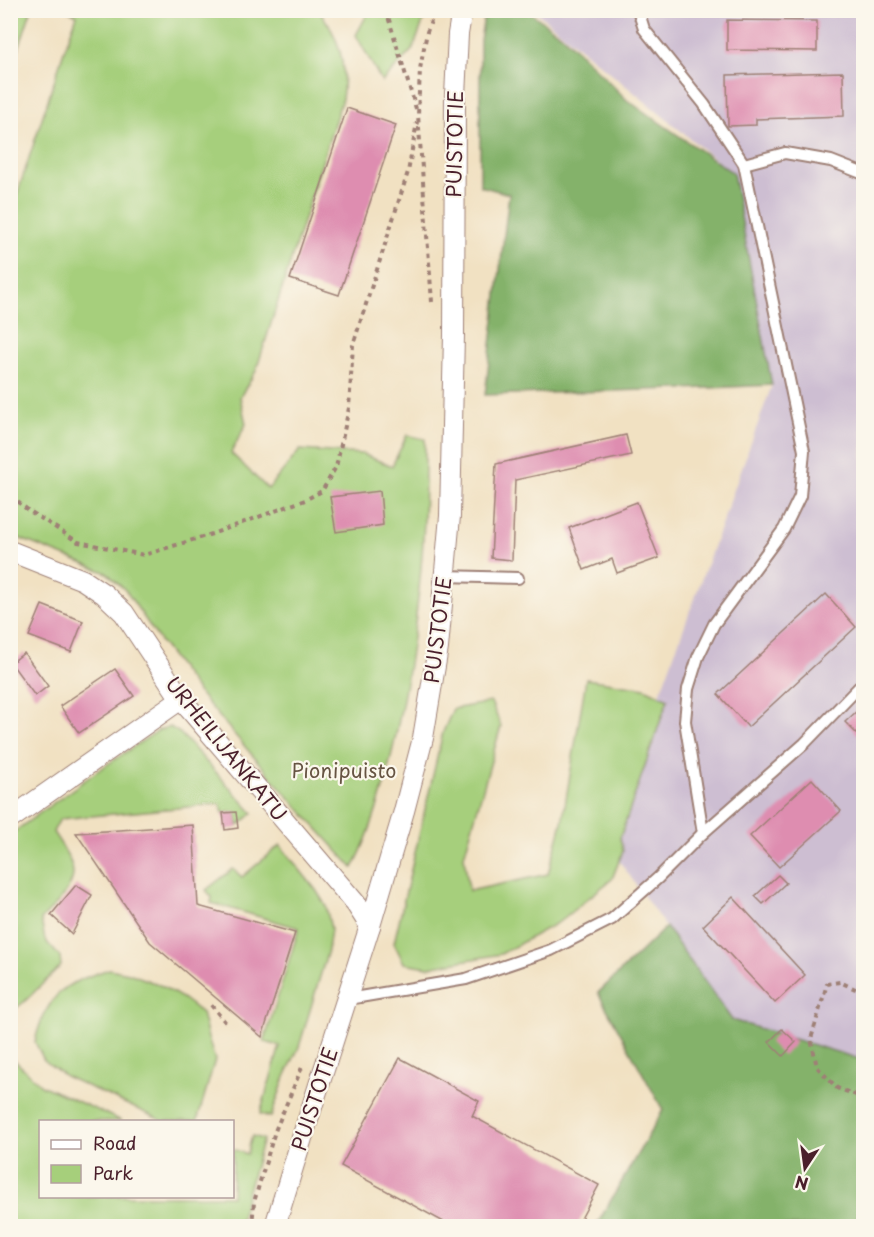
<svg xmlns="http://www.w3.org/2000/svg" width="874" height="1237" font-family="'Playpen Sans',sans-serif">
  <rect width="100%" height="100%" fill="#fbf7ec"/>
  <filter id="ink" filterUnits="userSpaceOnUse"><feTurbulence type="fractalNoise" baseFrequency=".0167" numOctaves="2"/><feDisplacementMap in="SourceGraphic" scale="12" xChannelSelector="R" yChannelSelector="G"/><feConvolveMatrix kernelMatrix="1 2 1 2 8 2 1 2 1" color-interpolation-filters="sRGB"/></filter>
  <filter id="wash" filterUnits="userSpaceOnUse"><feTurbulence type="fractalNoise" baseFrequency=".008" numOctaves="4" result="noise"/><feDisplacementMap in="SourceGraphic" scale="24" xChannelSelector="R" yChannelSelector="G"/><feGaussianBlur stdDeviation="1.35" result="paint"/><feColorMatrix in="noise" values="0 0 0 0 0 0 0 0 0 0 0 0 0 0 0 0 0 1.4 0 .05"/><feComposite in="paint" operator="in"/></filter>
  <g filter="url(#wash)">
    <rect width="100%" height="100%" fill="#f1e1c2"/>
    <polygon fill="#cdbed2" points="537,10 863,11 863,1060 731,1020 606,842 772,385 732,173 536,12"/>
    <g fill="#a6cf7b" stroke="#787753" stroke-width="1.5">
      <polygon points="11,10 31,11 11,72 10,11"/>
      <path d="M68 11H319C340 37 347 66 342 99L256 371 240 397 246 424 231 453 268 489 300 450 362 454 392 466 407 435 425 439C425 467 425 494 424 522 421 590 411 662 397 730 387 777 375 825 353 868L277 784 199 693 160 641 126 591 107 573 11 535V213L65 48 77 15Z"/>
      <polygon points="369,11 427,11 413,49 382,82 356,35"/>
      <polygon points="586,679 645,688 668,699 620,838 623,851 612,879 559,922 501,954 428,967 404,963 394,943 443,732 453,709 491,702 501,726 464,856 469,891 548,874 562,823"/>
      <path d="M170 727 180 733 253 813 238 826 236 812 223 813 220 804 60 819 53 832C60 843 74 862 73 875 72 890 51 909 41 920L45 940 60 957 61 966 24 1002 11 1012 10 835 96 772 159 730Z"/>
      <polygon points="280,845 316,890 326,906 331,929 328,950 299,1047 285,1077 271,1117 260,1114 280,1046 264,1042 299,928 211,903 212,897 206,890 233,869 242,877"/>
      <path d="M109 969 129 973 162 986 184 999 202 1013 208 1038 215 1060 197 1121H163L65 1076 44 1060 35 1042C39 1022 50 997 68 986 81 978 95 974 109 969Z"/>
      <polygon points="11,1057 41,1085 122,1121 40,1122 40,1196 232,1196 233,1149 247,1154 252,1136 263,1139 244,1204 240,1226 11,1226"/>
    </g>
    <g fill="#84b26b" stroke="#67684b" stroke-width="1.5">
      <polygon points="485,11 528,11 564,37 627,100 733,173 772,385 709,388 485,395 509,194 480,186 480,40"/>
      <polygon points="666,927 732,1020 863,1060 863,1211 850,1226 596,1226 663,1110 598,993"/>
    </g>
    <g id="blocks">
      <g fill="#de8db0">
        <polygon points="727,20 817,21 817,51 727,50"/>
        <polygon points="843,72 844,116 756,119 756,125 728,126 727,75"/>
        <polygon points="347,108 396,125 339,295 290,279"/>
        <polygon points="626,435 631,455 515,480 512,560 491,558 496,464"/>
        <polygon points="380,491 383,525 336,532 330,497"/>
        <polygon points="637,502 659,558 617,573 612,559 584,570 569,528"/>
        <polygon points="826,594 856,627 748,727 718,694"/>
        <polygon points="42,605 83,621 71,652 29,636"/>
        <polygon points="24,653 48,686 35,696 11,663"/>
        <polygon points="115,669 134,696 79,733 60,706"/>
        <polygon points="858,710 864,716 864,730 858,735 845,722"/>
        <polygon points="812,779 841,811 779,867 750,836"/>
        <polygon points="236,812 238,828 225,830 223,813"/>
        <polygon points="193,825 198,906 295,933 262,1037 150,942 76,833"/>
        <polygon points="778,875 786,883 763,904 755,896"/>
        <polygon points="76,885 92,895 72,934 51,915"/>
        <polygon points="733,897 805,975 775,1003 703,926"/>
        <polygon points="782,1029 796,1042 783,1056 769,1042"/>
        <polygon points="400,1058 479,1101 472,1116 599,1185 577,1226 451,1226 341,1166"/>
      </g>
    </g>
  </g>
  <g filter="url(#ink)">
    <use href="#blocks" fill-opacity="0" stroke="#9e8076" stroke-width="1.5"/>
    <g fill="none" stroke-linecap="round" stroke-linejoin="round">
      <g stroke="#9e8076" stroke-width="14">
        <g id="lane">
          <polyline points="638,10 644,29 704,104 744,164 804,451 800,496 784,529 714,624 698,657 688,689 685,721 703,833"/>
          <polyline points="744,164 785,153 831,161 864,174"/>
          <polyline points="445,576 518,578"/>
          <polyline points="348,999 466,979 551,950 612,919 658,878 703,833 804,744 864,682"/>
        </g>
      </g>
      <g stroke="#9e8076" stroke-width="22">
        <g id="street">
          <polyline points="10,551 83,580 104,594 124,613 181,699 356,904 370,926"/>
          <polyline points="10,819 181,699"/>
          <polyline points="275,1226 302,1138 370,926 404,811 423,738 438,648 450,516 454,335 455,96 458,34 462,10"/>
        </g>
      </g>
      <g stroke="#9e8076" stroke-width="4" stroke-dasharray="4.5 4.5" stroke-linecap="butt">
        <polyline points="386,10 417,112"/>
        <polyline points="432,302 418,115 420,69 427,32 435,10"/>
        <polyline points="10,496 28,510 78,542 144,555 212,534 305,500 322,491 336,467 349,408 353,345 408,172 417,122"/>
        <polyline points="864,993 840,982 827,984 811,1039 817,1067 837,1088 864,1098"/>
        <polyline points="211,1005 226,1023"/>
        <polyline points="252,1226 254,1202 275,1131 303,1065"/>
      </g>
      <use href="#lane" stroke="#fff" stroke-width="10"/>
      <use href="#street" stroke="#fff" stroke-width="20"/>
    </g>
  </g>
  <g text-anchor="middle" stroke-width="4.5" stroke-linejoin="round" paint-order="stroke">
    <g font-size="20" fill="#4a1f2b" stroke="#fbf7ec">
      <text transform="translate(455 144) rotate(-89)" y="7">PUISTOTIE</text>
      <text transform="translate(438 630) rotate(-83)" y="7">PUISTOTIE</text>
      <text transform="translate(226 749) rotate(51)" y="7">URHEILIJANKATU</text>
      <text transform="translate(315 1099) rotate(-72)" y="7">PUISTOTIE</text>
    </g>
    <g font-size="20" fill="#665443" stroke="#fbf7ec">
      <text x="344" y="778">Pionipuisto</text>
    </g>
  </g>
  <rect width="874" height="1237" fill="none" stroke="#fbf7ec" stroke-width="36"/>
  <rect x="39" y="1120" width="195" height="78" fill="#fbf7ec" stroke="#b4a19f" stroke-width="1.5"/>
  <rect x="51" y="1140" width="30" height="9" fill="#ffffff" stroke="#b4a19f" stroke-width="1.5"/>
  <text x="93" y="1150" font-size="18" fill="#4a1f2b">Road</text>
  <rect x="51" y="1165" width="30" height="18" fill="#a6cf7b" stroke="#b4a19f" stroke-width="1.5"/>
  <text x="93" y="1180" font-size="18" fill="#4a1f2b">Park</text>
  <g transform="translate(805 1168) rotate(193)" stroke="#fbf7ec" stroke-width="4.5" paint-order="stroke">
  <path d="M0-4.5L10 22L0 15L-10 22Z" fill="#4a1f2b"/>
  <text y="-9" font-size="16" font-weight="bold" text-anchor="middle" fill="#4a1f2b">N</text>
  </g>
</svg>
